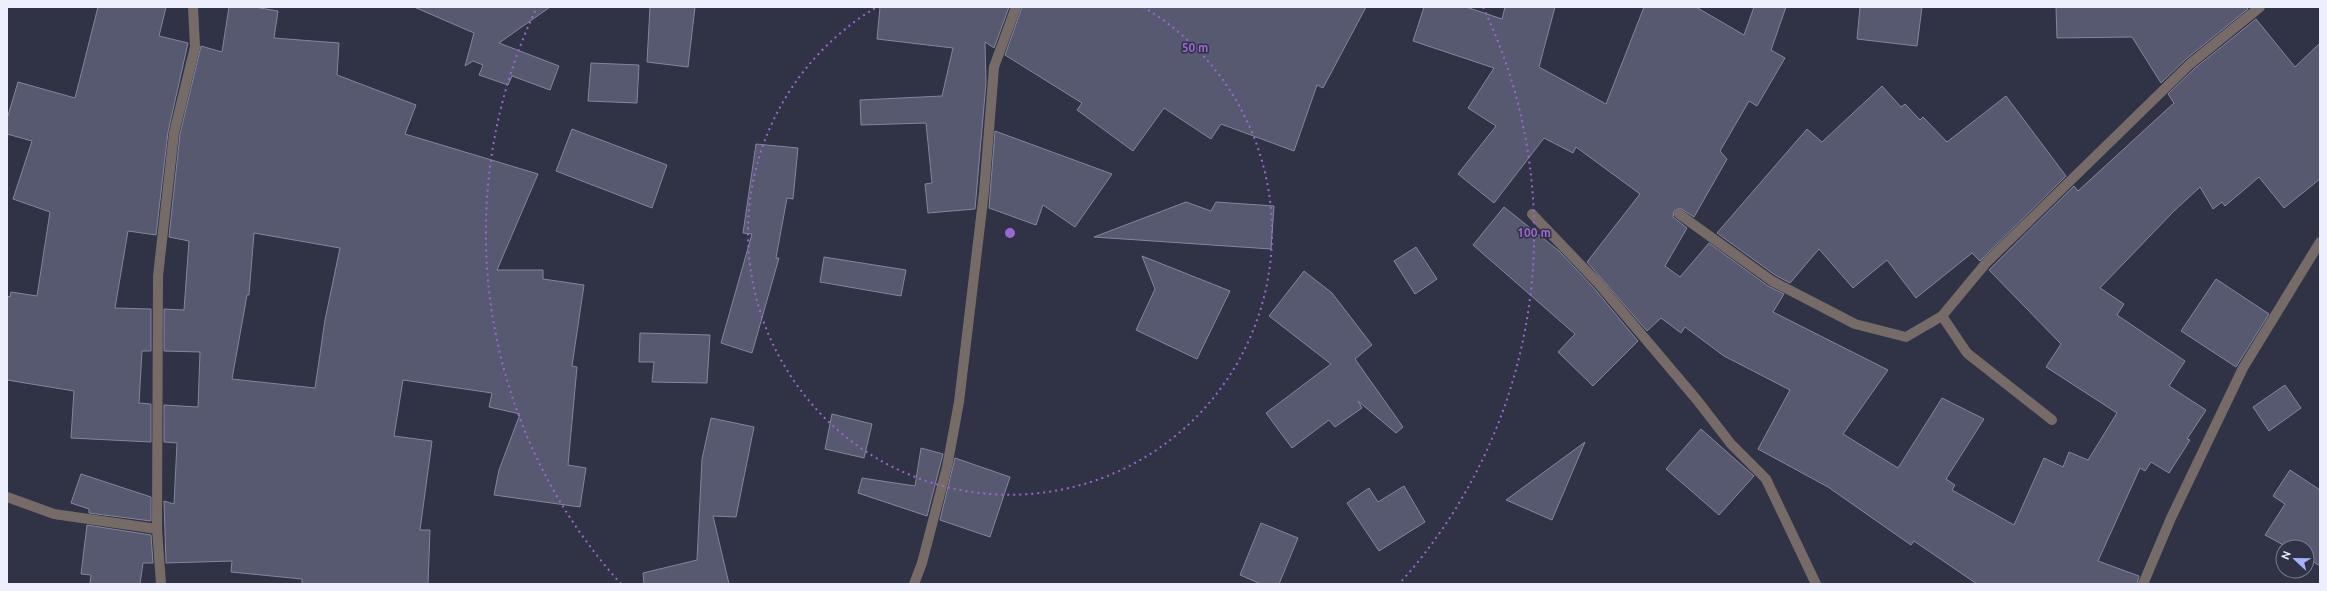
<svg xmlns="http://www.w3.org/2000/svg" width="2327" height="591" font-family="Ubuntu,sans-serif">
  <rect width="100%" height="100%" fill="#303246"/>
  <g fill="#56596f" stroke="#83879e" fill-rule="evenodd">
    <polygon points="98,7 166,7 159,36 188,43 168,132 156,235 128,231 115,308 151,309 151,351 142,351 139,403 151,404 151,442 71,438 74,391 7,380 7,296 10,297 11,292 37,296 50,212 13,199 32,141 7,134 7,119 18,82 75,98"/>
    <path d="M229 7H254L278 11 274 38 339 43 337 75 416 105 405 134 538 174 497 270H543V279L584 285 572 366 577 367 568 465 586 468 580 507 494 495 499 470 520 414 489 407 492 393 403 380 394 436 432 441 420 530H430L428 584H302V579L231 572 232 561 166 563 164 501 174 504 177 443 164 442V405L198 407 200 352 164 351V309L184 310 189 241 169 237 180 134 201 46 222 52ZM254 233 340 248 325 320 315 388 232 379 247 295H249Z"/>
    <polygon points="414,7 550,7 499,43 559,66 550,90 512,76 508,85 479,75 483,65 473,61 465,66 474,33"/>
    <polygon points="650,7 695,7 688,67 647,62"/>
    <polygon points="880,7 1009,7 994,48 985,42 986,83 975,209 928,213 925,184 932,183 926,123 861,125 860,100 942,96 953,48 877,39"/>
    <polygon points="1022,7 1366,7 1323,88 1317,85 1294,151 1221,124 1211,139 1164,108 1133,151 1077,110 1082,103 1005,55"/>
    <polygon points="1424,7 1466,7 1502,19 1505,7 1555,7 1539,67 1606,104 1644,7 1696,7 1744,35 1754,7 1786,7 1771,50 1785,58 1757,106 1749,101 1720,151 1727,159 1694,217 1680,208 1674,211 1673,217 1687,228 1665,266 1680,277 1709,243 1768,286 1784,294 1773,312 1888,370 1843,434 1898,468 1942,398 1984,419 1946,479 1955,485 1952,490 2014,525 2044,458 2063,467 2069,452 2088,460 2117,413 2046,367 2061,344 1989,270 2074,186 2078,191 2174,103 2168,94 2194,69 2256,19 2295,67 2320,43 2320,179 2284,208 2259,177 2225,206 2222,202 2213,209 2200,187 2173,212 2100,288 2124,304 2117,315 2185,361 2169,386 2206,410 2187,439 2190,440 2169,473 2151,462 2145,471 2140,468 2098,561 2139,576 2137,584 1977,584 1914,541 1911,545 1828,487 1758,449 1790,390 1724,356 1685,327 1681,333 1661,318 1647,331 1587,262 1640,194 1576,147 1573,153 1544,138 1494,203 1458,174 1496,126 1468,108 1494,68 1413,41"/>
    <polygon points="1860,7 1922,7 1917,46 1857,39"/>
    <polygon points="2056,7 2246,7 2248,9 2186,59 2161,83 2132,37 2057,38"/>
    <polygon points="591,63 639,65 637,103 588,101"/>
    <polygon points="1882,86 1901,107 1905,104 1920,120 1923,117 1947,142 2006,96 2066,176 1980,261 1972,253 1916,298 1887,260 1853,288 1819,249 1790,283 1775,275 1717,233 1807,129 1822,142"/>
    <polygon points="572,129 667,165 652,208 556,171"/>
    <polygon points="995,131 1112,174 1075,227 1043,205 1036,225 989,208"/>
    <polygon points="756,144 798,148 793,199 787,198 776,258 779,258 752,353 721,343 752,234 743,233"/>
    <polygon points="1186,202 1211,211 1216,202 1274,206 1271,249 1094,237"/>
    <polygon points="1504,207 1559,251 1593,287 1638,341 1593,386 1558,352 1575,334 1473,245"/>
    <polygon points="1416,247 1437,279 1415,294 1394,261"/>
    <polygon points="1142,256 1230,291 1197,359 1136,330 1155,289"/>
    <polygon points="824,257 906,270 901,296 820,282"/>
    <polygon points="1304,271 1332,293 1372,345 1355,359 1403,427 1396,433 1358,401 1362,408 1335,427 1329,420 1292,448 1266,413 1331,364 1269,316"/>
    <polygon points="2216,279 2269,314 2236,367 2181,331"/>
    <polygon points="640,333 710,335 707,383 652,382 654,362 639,362"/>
    <polygon points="2285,385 2301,408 2269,431 2253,407"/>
    <polygon points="832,414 872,424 864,458 825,449"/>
    <polygon points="711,418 754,427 736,517 713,516 729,584 644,584 643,573 697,560 702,459"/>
    <polygon points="1701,429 1754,476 1719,515 1666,469"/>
    <polygon points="1585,442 1552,520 1506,500"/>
    <polygon points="921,448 943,454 927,516 858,493 862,478 915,486"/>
    <polygon points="955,458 1010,477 990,537 940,520"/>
    <polygon points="2290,470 2320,490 2320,566 2307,558 2307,547 2287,547 2265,535 2285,504 2273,496"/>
    <polygon points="81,474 151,497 151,521 89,513 89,509 71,503"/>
    <polygon points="1404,486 1425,522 1379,551 1347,503 1369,488 1378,502"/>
    <polygon points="1261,523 1298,538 1279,584 1261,584 1240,575"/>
    <polygon points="87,525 151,535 153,563 143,563 140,584 90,584 91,575 81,574"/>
  </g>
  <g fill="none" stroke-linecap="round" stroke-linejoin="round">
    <g stroke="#776b68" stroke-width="10">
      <polyline points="1532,214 1598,283 1697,400 1731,444 1766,479 1816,584"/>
      <polyline points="1679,214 1772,281 1855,324 1906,337 1942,316 1986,263 2190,64 2260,7"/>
      <polyline points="1942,316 1967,353 2052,420"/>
      <polyline points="7,497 54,514 157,529"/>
      <polyline points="161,584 157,529 158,276 174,133 195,47 193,7"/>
      <polyline points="914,584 922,563 947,467 959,402 984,192 994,67 1016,7"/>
      <polyline points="2143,584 2171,518 2243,368 2320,242"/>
    </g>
  </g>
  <g fill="none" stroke="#9d66d1" stroke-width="2" stroke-dasharray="2 4">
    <path d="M1143 7A262 262 0 1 1 877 7"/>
    <path d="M621 584A524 524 0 0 1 537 7M1483 7A524 524 0 0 1 1399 584"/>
  </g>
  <circle cx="1010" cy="233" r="6" fill="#9d66d1" stroke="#303246" stroke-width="2"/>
  <g font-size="12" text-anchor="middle" font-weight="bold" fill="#9d66d1" stroke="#303246" stroke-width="3" stroke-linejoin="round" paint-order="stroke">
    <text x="1195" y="52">50 m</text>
    <text x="1534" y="237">100 m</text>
  </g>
  <rect width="2327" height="591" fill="none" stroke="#edeffc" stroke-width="16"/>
  <g transform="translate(2295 559) rotate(292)"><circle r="19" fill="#303246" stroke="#7c7e8f"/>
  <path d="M0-3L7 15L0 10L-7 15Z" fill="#a2b2fd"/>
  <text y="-6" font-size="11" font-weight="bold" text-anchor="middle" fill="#edeffc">N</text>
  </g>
</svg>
